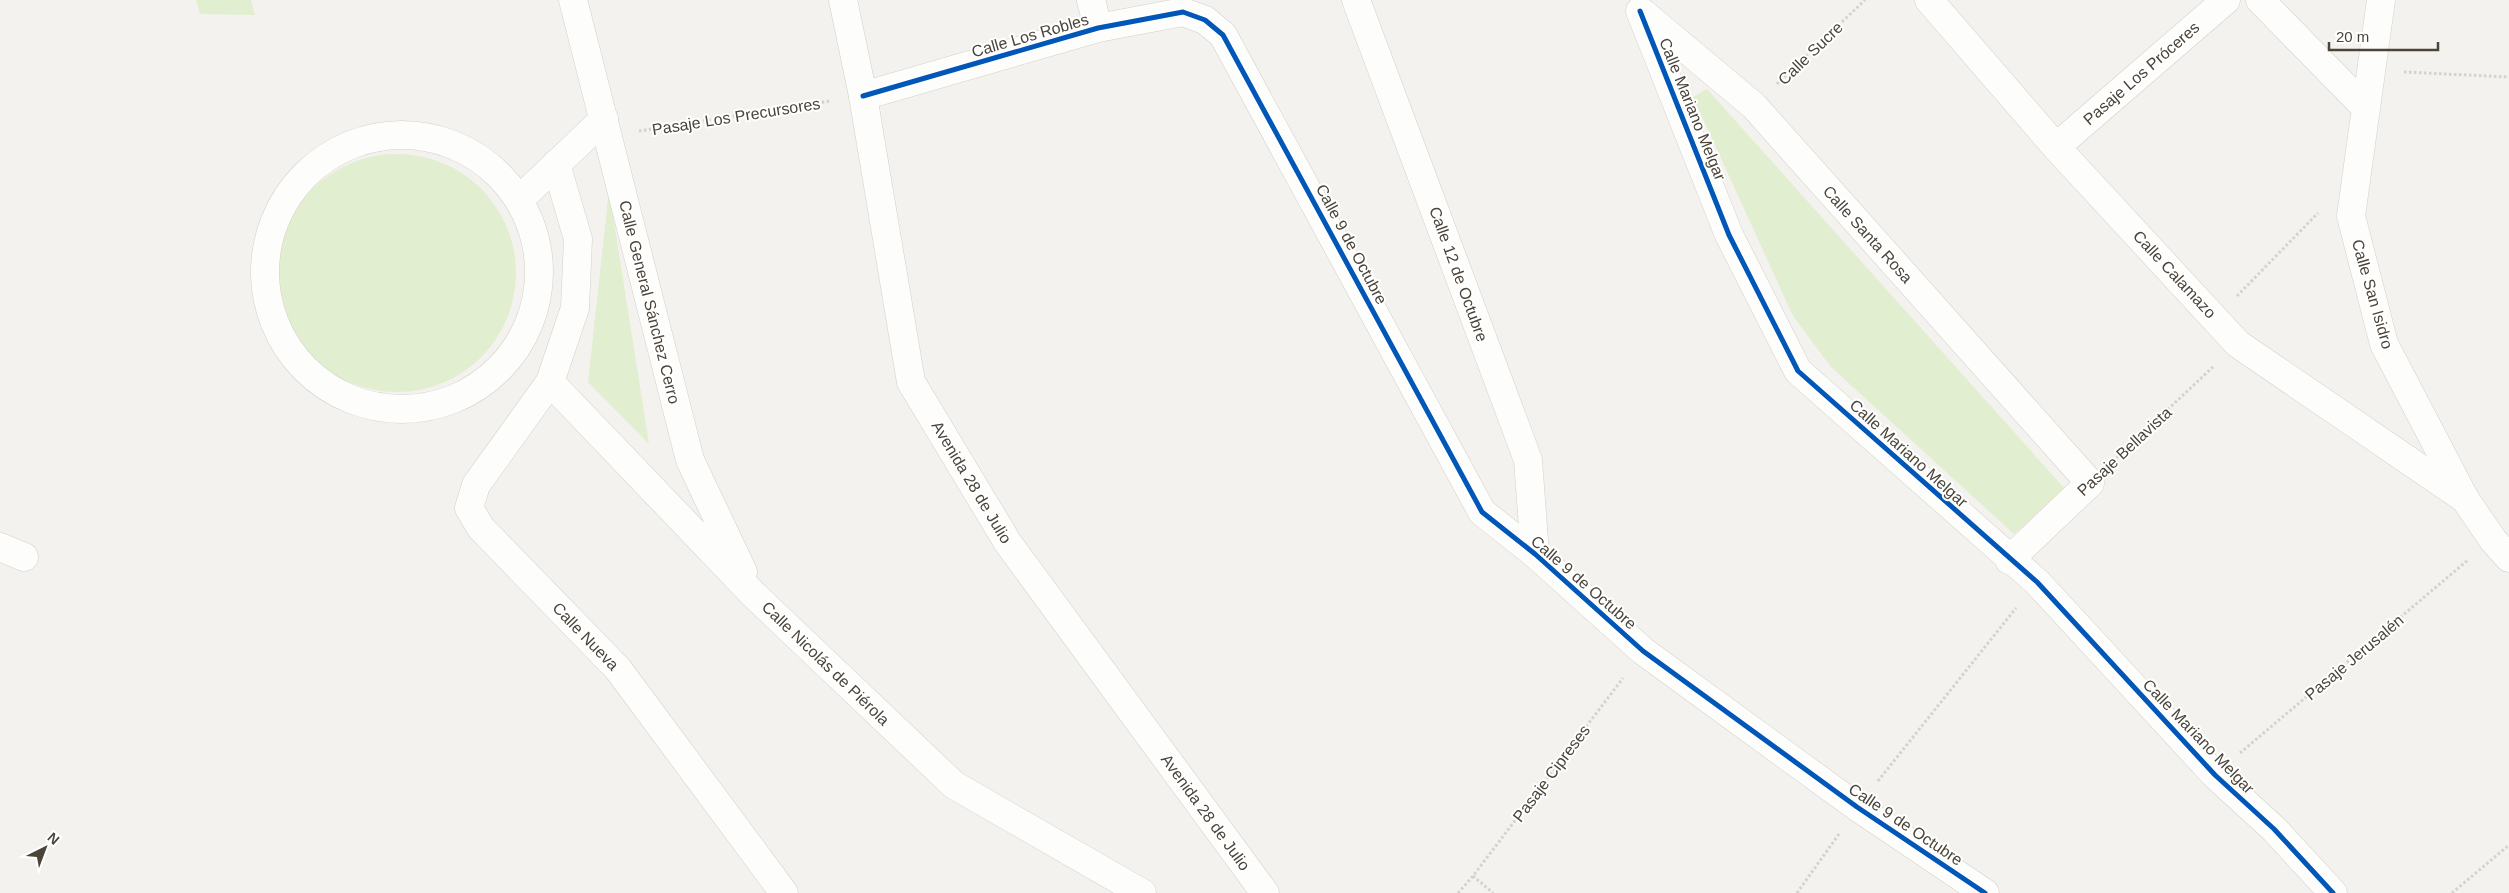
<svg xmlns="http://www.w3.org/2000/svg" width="2509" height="893" font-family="Helvetica,sans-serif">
  <rect width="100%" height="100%" fill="#f4f2ee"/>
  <g fill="#e1eecf">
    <polygon points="196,0 251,0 255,15 200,14"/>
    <polygon points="1707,89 2065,489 2014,534 1831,367 1793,316 1693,97"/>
    <circle cx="397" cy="273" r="119"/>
    <polygon points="609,190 649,444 588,382"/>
  </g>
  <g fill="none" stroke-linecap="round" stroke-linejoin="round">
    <g stroke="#d2d0cb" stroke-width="29">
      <g id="minor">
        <polyline points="573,0 690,460 743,572"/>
        <polyline points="1091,0 1098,28"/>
        <polyline points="1356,0 1528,460 1535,554"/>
        <polyline points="1929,0 2056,147 2238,344 2465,499"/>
        <polyline points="2260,0 2365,107"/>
        <polyline points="2381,0 2351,216 2384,344 2465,499 2493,540 2509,558"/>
        <polyline points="1640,11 1729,235 1798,371 2037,582 2215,775 2274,829 2333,893"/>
        <polyline points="1643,13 1754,106 2090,483 2009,560"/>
        <polyline points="863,96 1098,28 1183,12 1205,20 1223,35 1482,512 1535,554 1643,651 1857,807 1985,893"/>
        <circle cx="402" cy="272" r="137"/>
        <polyline points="2056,147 2226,0"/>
        <polyline points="556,164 578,239 575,308 550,382 476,485 469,508 481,528 618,669 784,893"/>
        <polyline points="520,199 604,119"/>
        <polyline points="550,382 754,595 954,785 1142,893"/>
        <polyline points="0,547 24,557"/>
      </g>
    </g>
    <g stroke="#d2d0cb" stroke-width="29">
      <polyline id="tertiary" points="843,0 863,96 911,382 1008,543 1265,893"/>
    </g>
    <g stroke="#d3d2cc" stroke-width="3" stroke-dasharray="2.5 2.5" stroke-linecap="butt">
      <polyline points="2404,72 2509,77"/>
      <polyline points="1777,84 1865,0"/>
      <polyline points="639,131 830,101"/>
      <polyline points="2237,296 2318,213"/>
      <polyline points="2113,461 2214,366"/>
      <polyline points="2240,753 2468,560"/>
      <polyline points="1878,781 2016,608"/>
      <polyline points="1473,876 1493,893"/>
      <polyline points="1458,893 1473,876 1623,678"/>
      <polyline points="1797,893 1839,834"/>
      <polyline points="2452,893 2509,845"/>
    </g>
    <use href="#minor" stroke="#fdfdfc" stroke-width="28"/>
    <use href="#tertiary" stroke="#fdfdfc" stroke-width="28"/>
    <g stroke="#fff" stroke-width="8">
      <g id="cycleway">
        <polyline points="1640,11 1729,235 1798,371 2037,582 2215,775 2274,829 2333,893"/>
        <polyline points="863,96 1098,28 1183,12 1205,20 1223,35 1482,512 1535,554 1643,651 1857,807 1985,893"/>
      </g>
    </g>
    <use href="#cycleway" stroke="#0057b8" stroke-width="5"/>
  </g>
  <g text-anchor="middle" stroke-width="4" stroke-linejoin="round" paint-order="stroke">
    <g font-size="16" fill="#4b4439" stroke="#fff">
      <text transform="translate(1030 35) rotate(-16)" y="6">Calle Los Robles</text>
      <text transform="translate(1810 53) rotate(-44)" y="6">Calle Sucre</text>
      <text transform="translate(2141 73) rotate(-41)" y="6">Pasaje Los Próceres</text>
      <text transform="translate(1693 109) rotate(68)" y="6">Calle Mariano Melgar</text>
      <text transform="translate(736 116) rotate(-9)" y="6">Pasaje Los Precursores</text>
      <text transform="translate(1868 234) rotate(48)" y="6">Calle Santa Rosa</text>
      <text transform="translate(1352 244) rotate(62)" y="6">Calle 9 de Octubre</text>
      <text transform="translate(1459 274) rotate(70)" y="6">Calle 12 de Octubre</text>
      <text transform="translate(2175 274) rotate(47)" y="6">Calle Calamazo</text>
      <text transform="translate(2373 294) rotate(74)" y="6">Calle San Isidro</text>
      <text transform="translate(650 302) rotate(76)" y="6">Calle General Sánchez Cerro</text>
      <text transform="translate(2124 451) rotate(-43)" y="6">Pasaje Bellavista</text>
      <text transform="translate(1909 453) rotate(42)" y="6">Calle Mariano Melgar</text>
      <text transform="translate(972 482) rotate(59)" y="6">Avenida 28 de Julio</text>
      <text transform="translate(1584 582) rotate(41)" y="6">Calle 9 de Octubre</text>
      <text transform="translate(586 636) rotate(46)" y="6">Calle Nueva</text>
      <text transform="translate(2354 657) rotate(-40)" y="6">Pasaje Jerusalén</text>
      <text transform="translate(826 663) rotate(44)" y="6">Calle Nicolás de Piérola</text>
      <text transform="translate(2199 736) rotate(46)" y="6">Calle Mariano Melgar</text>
      <text transform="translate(1551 773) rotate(-53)" y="6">Pasaje Cipreses</text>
      <text transform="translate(1206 812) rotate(54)" y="6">Avenida 28 de Julio</text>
      <text transform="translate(1906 824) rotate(34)" y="6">Calle 9 de Octubre</text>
    </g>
  </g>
  <g transform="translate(45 848) rotate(42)" stroke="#ffffff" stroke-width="4" paint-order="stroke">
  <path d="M0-4L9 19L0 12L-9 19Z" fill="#4b4439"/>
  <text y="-8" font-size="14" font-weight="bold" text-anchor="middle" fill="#4b4439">N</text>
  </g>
  <path d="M2329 42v8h109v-8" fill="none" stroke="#4b4439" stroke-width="2.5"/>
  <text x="2336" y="42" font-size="15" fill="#4b4439" stroke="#ffffff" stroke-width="4" paint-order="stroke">20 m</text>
</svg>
